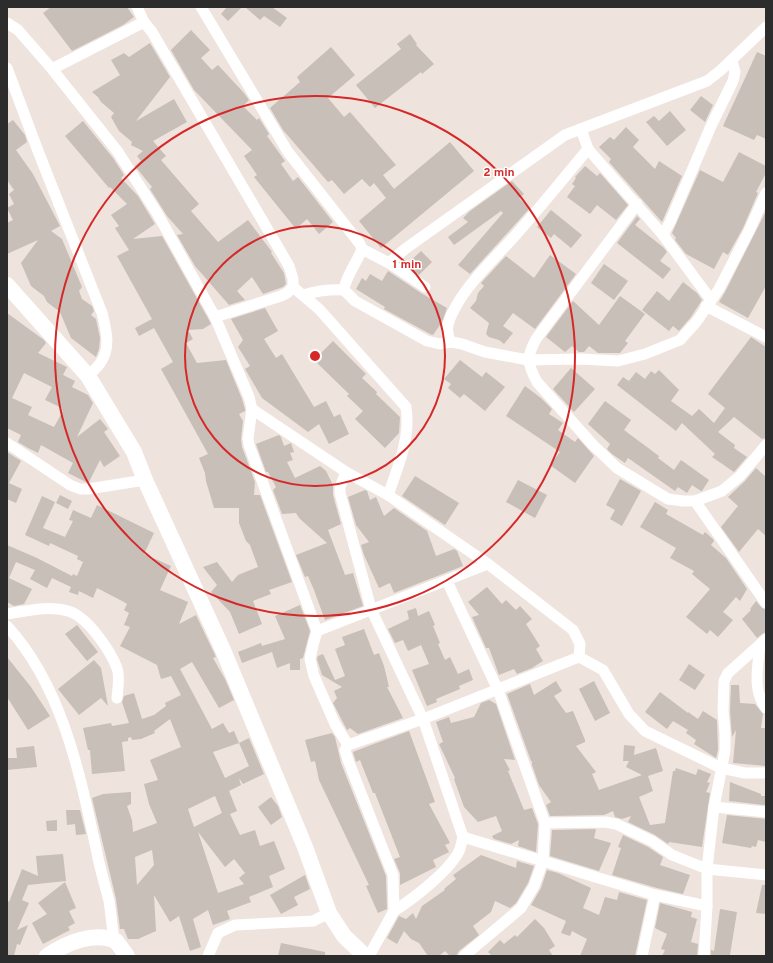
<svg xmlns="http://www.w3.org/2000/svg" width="773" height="963" font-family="Overpass,sans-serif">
  <rect width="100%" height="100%" fill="#efe3dd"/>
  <g fill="#c7bfb8" fill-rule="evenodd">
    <polygon points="51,7 127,7 134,17 123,25 72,51 43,13"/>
    <polygon points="227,7 242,7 228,21 221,14"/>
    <polygon points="245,7 272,7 287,18 280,27 264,16 260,20"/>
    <polygon points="191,30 210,50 201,58 212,70 218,65 244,93 249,100 243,106 257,120 259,118 269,134 267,136 285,161 281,164 293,181 298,177 333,222 319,234 307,219 296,229 254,177 257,175 244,156 252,150 194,90 171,50"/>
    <polygon points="410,34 417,44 416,45 434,64 422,74 421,72 375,108 356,85 401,49 397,44"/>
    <polygon points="150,43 170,77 136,121 174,99 187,122 153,141 166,156 161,160 199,204 191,211 218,242 248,220 272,252 271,253 284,273 286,284 283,287 263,294 252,277 237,291 245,300 229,305 195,266 177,235 183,234 167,216 150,189 152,187 135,166 141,161 137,156 143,151 131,145 132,142 119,131 111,117 114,113 101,102 98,97 92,92 120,75 111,60 124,53 129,57"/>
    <polygon points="331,47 355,75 328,98 344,117 350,112 396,165 383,175 394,189 450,142 474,171 381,248 359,221 386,198 374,183 370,187 362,179 344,194 332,180 328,182 283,130 270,108 300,82 297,77"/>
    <polygon points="757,52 766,56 766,139 757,135 754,140 723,126"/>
    <polygon points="701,96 713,105 705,122 690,110"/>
    <polygon points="670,111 686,130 667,146 646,122 654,116 659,121"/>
    <polygon points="13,120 25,135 27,142 16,150 33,174 60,226 51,231 62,239 82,287 79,291 82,299 92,306 94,311 91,315 96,319 100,338 99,349 96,357 71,338 60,312 47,302 44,296 31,286 21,263 38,240 7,254 7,223 13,220 7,208 14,204 9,194 14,190 7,180 7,124"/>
    <polygon points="83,121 113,158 124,175 121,178 138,196 155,224 133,239 162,236 209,320 211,324 203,329 188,330 193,339 186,343 197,363 226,360 242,399 245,409 245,411 239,414 243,421 241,439 242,447 255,482 254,495 260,495 292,582 269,590 271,594 253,601 262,624 239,634 230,612 211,592 217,585 203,567 217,562 232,582 238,575 258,567 250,545 246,541 239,523 239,508 214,508 206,481 205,473 199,458 208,454 161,369 173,362 154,328 139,336 135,328 152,319 117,256 129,250 115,228 119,226 111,215 127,204 110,187 109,188 65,136"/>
    <polygon points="626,127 639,140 633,147 655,169 659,161 682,176 662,222 609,162 611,159 599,147 610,137 614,140"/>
    <polygon points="739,152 766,166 766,173 756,192 758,193 743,228 728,255 723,252 714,269 686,254 675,240 676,238 672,233 700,170 723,182"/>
    <polygon points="585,166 597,176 600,173 628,205 616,220 597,205 590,214 567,197 575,186 572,184 576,178 575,177"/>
    <polygon points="512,181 524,194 519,198 529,209 470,274 458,265 503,213 501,211 454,245 448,237 468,222 463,218 470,211"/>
    <polygon points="551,210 582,235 571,248 554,234 551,238 537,227"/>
    <polygon points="766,211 766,286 748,318 719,302 725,292"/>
    <polygon points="637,216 640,219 635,225 663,247 667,252 660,261 671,269 663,279 617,243"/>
    <polygon points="421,251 432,262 419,275 407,264"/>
    <polygon points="550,255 576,274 535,329 513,313 503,326 513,333 504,344 499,340 489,337 486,334 489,323 470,308 476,301 478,293 484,286 481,283 506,256 534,278"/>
    <polygon points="604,264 628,281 614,300 591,283"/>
    <polygon points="388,271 421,293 447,308 442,322 433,335 430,334 384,309 385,307 356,289 362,278 366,281 370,274 382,281"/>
    <polygon points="683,282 697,293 702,300 691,317 679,331 673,326 669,331 642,310 657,291 669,301"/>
    <polygon points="620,296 645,314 625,341 628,343 620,353 598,353 589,346 584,352 579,352 572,346 565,352 546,337 573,301 599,325"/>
    <polygon points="265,308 278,331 264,339 276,358 282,354 314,407 326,401 334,417 340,414 349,434 329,444 319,424 308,432 262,398 245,369 250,366 238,347 243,340 231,319"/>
    <path d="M7 313 44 340 46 343 38 353 67 367 63 375 75 381 72 387 88 395 93 403 77 437 100 419 108 429 104 432 120 456 104 467 100 460 89 482H86L68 473 73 463 41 445 38 453 28 448 18 442 21 435 7 428ZM24 373 52 387 45 400 62 408 61 410 63 411 54 427 28 415 32 407 12 398Z"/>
    <polygon points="751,337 766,347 766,438 762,439 734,417 718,432 735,445 734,448 747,457 734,472 712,457 715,454 682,423 676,431 617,385 623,377 629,381 636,372 645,379 651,371 655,374 659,370 679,390 671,401 692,416 699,409 714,423 725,408 708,394"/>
    <polygon points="333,341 366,374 362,378 377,392 376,394 400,417 399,433 385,448 355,419 363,411 347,396 349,394 314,360"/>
    <polygon points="460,360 482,377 486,372 505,387 485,411 464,394 460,398 448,388 451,384 444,379"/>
    <polygon points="571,368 595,389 574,412 553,389"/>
    <polygon points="525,386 541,398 552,409 549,414 563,423 558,430 575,442 578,438 594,456 575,483 550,465 560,452 506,416"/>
    <polygon points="605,401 631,420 624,430 659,456 658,458 674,470 681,460 709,480 702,491 701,491 692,485 687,493 678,487 675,491 628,458 625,463 612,454 607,449 610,444 588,424"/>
    <polygon points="279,435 281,437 284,446 291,443 294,452 290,453 293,460 287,462 295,478 320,466 326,471 333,485 333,495 341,524 328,530 345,575 353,573 363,606 325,620 314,590 308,576 305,577 296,555 327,543 299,518 296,513 282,514 273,490 276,487 268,472 266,472 256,444"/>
    <polygon points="7,452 21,461 9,483 22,489 16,503 7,499"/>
    <polygon points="756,468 766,477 766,536 758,529 739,552 721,527 738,506 728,497 745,481"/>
    <polygon points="415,476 459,503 445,525 402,496"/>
    <polygon points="620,479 641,491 622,526 610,519 615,510 606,505"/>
    <polygon points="518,480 547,495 535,518 506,502"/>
    <polygon points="365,490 367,491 370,500 376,497 384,516 394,508 427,531 436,556 454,549 457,551 463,566 394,593 390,583 379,588 364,555 361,545 369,542 356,525 348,497"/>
    <polygon points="60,495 72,501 68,509 56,503"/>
    <path d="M42 496 55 502 43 528 65 537 73 521 69 520 73 510 91 518 97 505 154 533 144 554 171 566 160 590 188 602 179 624 196 615 216 657 213 658 225 679 234 700 219 708 192 662 180 669 212 729 223 723 229 733 234 731 239 743 249 738 264 774 243 784 239 778 241 785 229 791 237 811 230 814 240 835 255 830 260 846 274 841 285 869 269 876 273 887 249 897 251 902 227 911 230 919 213 925 208 910 193 919 201 947 190 951 179 916 170 922 154 895 156 931 138 939H128L124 929H120L116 899 92 798 103 794 131 792V804L127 806 132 820 133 832 157 823 149 804 144 784 158 780 150 760 181 747 170 719 154 731 155 733 141 739 132 740 131 737 128 738V741L122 742 125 771 92 774 90 750H88L83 728 111 723 112 726 129 723 122 702 124 696 134 693 142 719 154 715 166 706 165 703 181 695 171 676 161 679 157 665 120 646 130 627 124 625 129 613 124 610 127 604 124 602 97 588 93 598 79 591 78 595 69 592 71 587 52 578 47 588 30 579 35 570 16 562 9 578 32 589 24 604 14 606 7 602V545L37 558 72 576 73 574 77 576 83 562 77 559 78 556 50 543 49 546 25 535ZM239 743 249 766 225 778 213 752ZM215 796 222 813 194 827 188 809ZM198 832 225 867 234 859 245 873 239 878 244 884 218 893ZM152 850 154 865 137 885 135 857Z"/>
    <polygon points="655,502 668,510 666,514 703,535 705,532 713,539 714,541 711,545 726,558 747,589 740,601 736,597 723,612 733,620 718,637 710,630 707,634 686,617 710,589 692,574 694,571 670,558 676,548 640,527"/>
    <polygon points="487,587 502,604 506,600 516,610 520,606 532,619 526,624 540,646 536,649 543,661 532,668 517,674 514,669 499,675 489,648 486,648 472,617 479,615 468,602"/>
    <polygon points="756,601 761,607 766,610 766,632 762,634 757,638 742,619 751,610 750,609"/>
    <polygon points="300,605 310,631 303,658 300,659 300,670 290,670 290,663 277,668 272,652 242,663 238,652 261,643 262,646 285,639 275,616"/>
    <polygon points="416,608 418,616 429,611 435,625 433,626 440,643 438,644 445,660 450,657 458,674 469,669 473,680 459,686 460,689 436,699 437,702 427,706 412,670 429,664 421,645 408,651 403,640 395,643 388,629 409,619 407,611"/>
    <polygon points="77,625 98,652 87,661 65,634"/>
    <polygon points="364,629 374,655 379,653 384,666 389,687 387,687 403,718 358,734 350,728 347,730 333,703 337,698 334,691 342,687 322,675 317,659 318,656 323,654 335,680 345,676 335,649 345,645 342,637"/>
    <polygon points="7,657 31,687 50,716 28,730 7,697"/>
    <polygon points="94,660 101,668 108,706 101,698 79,715 58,689"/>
    <polygon points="689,664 705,675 695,690 679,680"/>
    <polygon points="556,681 562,691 554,696 566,713 573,711 585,740 585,742 576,746 596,772 592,774 599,790 642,775 626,767 629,761 623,761 624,745 635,746 634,755 656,748 663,771 648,776 653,791 639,797 650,825 665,823 673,771 675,771 676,768 696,775 698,769 711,774 707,782 710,783 706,792 710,793 702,847 669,842 668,844 655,835 628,822 631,816 622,819 615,817 613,811 604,815 550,816 546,805 551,802 539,785 532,765 532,761 531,761 507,694 530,684 534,695"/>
    <polygon points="594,681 610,713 595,721 579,689"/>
    <polygon points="731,685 739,685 740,703 755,704 763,714 761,728 766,728 766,766 733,763 736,730 732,737 730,711"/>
    <polygon points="660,692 688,713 688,712 698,719 703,711 717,720 718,750 716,758 694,744 696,740 686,733 688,730 673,721 667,729 645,712"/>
    <polygon points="489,700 496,704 515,760 504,759 510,770 508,771 524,810 532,808 538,824 536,852 518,846 519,840 511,844 494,839 492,836 502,831 496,816 478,822 464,807 454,779 455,778 439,744 443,742 436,722 449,717 451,723 474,717 481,703"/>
    <polygon points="409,731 435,802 429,804 450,843 445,845 449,852 433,860 436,867 400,885 400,873 394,859 400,857 375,793 373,793 360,760 356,762 353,752 371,745"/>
    <polygon points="332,733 335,737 341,763 386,876 387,909 378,913 366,886 369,885 319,780 315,761 311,762 305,740"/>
    <polygon points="34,746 37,767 7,770 7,758 17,758 16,748"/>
    <polygon points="730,782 761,794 761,796 766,796 765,805 729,801"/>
    <polygon points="271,797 278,806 282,817 271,825 258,807"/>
    <polygon points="66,810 80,810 86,834 76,835 75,824 67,825"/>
    <polygon points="727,815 766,819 766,842 758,840 756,847 752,846 751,848 722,843"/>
    <polygon points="57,820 57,831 47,831 46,821"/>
    <polygon points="596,829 594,838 611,843 599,871 550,856 552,830"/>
    <polygon points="623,835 648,847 663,857 660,865 690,875 683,894 657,888 612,875 621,848 618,847"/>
    <polygon points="63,854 66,881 28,885 22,900 29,903 17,930 28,925 20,945 17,944 14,956 7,956 7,900 9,902 22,869 38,876 36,856"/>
    <polygon points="481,855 516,868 517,861 534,866 528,883 516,903 510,908 495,901 491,912 473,926 479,935 459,951 456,956 450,956 445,951 439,956 428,956 419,943 411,939 404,931 397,944 387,938 399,916 406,919 413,913 416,919 422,906 445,890 444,889 456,879 453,875"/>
    <polygon points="547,870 558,873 591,888 583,908 599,915 605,897 617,900 619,892 647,900 635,956 580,956 587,939 572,931 570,936 561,933 566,921 531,905 541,888"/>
    <polygon points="305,875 310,889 294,897 298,905 281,914 270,895"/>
    <polygon points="65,882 76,908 69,911 75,923 68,927 70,930 43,944 32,923 47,914 38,903"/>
    <polygon points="762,885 766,885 766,914 756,913"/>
    <polygon points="660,903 692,912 691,917 697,919 691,942 698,944 697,956 662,956 665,950 661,949 667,934 655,928"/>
    <polygon points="720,909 737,912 730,955 711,956 711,950 714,951"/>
    <polygon points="535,919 544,928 555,946 549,950 553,956 492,956 488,952 500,940 504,944 515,935 517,937"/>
    <polygon points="281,943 325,952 325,956 278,956"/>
  </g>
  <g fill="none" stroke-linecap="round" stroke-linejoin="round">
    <g stroke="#fff" stroke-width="11">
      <polyline points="137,7 144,22"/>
      <path d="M201 7 288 152 360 244 362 249C358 261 345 277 344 290L355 301 427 341 440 344 451 342 462 344 485 352 528 360 581 359 618 361 645 354 680 340 697 321 719 289 749 231 766 193"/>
      <polyline points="7,23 18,30 52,69 118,152 157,213 215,317 249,397 252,409 248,438 249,445 317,631 313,645 310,659 314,676 335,724 348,745"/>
      <path d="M7 68 38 151 102 313C106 329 111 347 101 362 98 367 92 372 88 376"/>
      <polyline points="52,69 144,22 152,32 289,266 293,279 293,287 287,293 281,296 215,317"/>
      <polyline points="581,129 588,149 663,235 711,300"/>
      <path d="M637 204 536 339C526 358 527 363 537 382L593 445 617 468 668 499 683 501H695L722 491 740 476 766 445"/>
      <polyline points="663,235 670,222 711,126 733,81 735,72 732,61"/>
      <polyline points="362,249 389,263 425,287"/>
      <polyline points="389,263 405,249 565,135 707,81 721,70 766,27"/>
      <path d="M293 287 319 309 406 407C411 437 398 467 388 495"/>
      <path d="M303 295C317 291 330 289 344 290"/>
      <polyline points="706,306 766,337"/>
      <path d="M451 342C444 330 449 319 455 308 469 282 493 260 513 238 539 209 563 179 588 149"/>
      <polyline points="252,409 346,472 388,495 488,564 573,630 580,644 579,657"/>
      <polyline points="7,443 70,485 80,489 88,489 145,480"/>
      <path d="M346 472 340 487V493L371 609 423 719 463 837C462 841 461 845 460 849 452 869 413 899 394 911"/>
      <polyline points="695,501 766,603"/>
      <polyline points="447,581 498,690 545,823 543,861 534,886 521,908 464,956"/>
      <path d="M7 614C26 611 48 605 68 611 87 616 110 650 117 668 120 676 118 689 117 698"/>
      <path d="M7 626C63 687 80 775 97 853 100 869 105 885 109 901 111 913 112 927 114 940"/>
      <polyline points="317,631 488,564"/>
      <path d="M760 645C758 665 752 691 766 708"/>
      <polyline points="714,807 766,812"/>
      <polyline points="545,823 605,822 616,824 652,841 672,855 707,869 766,875"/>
      <polyline points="463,837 655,895 707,906"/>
      <polyline points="208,956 218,933 235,925 313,921 329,913"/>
      <polyline points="369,956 394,911 393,875 348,760 345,750 348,745 423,719 579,657 603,670 629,714 645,731 721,768 745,773 766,773"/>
      <polyline points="642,956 655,895"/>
      <polyline points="704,956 707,906 707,869 714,807 725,751 725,733 723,711 724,681 728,673 766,639"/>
    </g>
    <g stroke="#fff" stroke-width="16">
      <polyline points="7,285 88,376 134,452 145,480 223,650 305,847 329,913 344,936 365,956"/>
      <path d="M47 956C66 943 94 931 116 941L127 956"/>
    </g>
  </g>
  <g fill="none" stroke="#d62828" stroke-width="2">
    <circle cx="315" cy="356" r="130"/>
    <circle cx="315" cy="356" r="260"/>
  </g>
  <circle cx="315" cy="356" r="6" fill="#d62828" stroke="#fff" stroke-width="2"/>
  <g font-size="12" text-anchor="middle" font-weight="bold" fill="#d62828" stroke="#fff" stroke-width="3" stroke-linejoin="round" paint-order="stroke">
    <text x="499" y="176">2 min</text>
    <text x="407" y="268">1 min</text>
  </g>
  <rect width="773" height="963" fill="none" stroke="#2c2c2c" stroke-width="16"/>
</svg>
